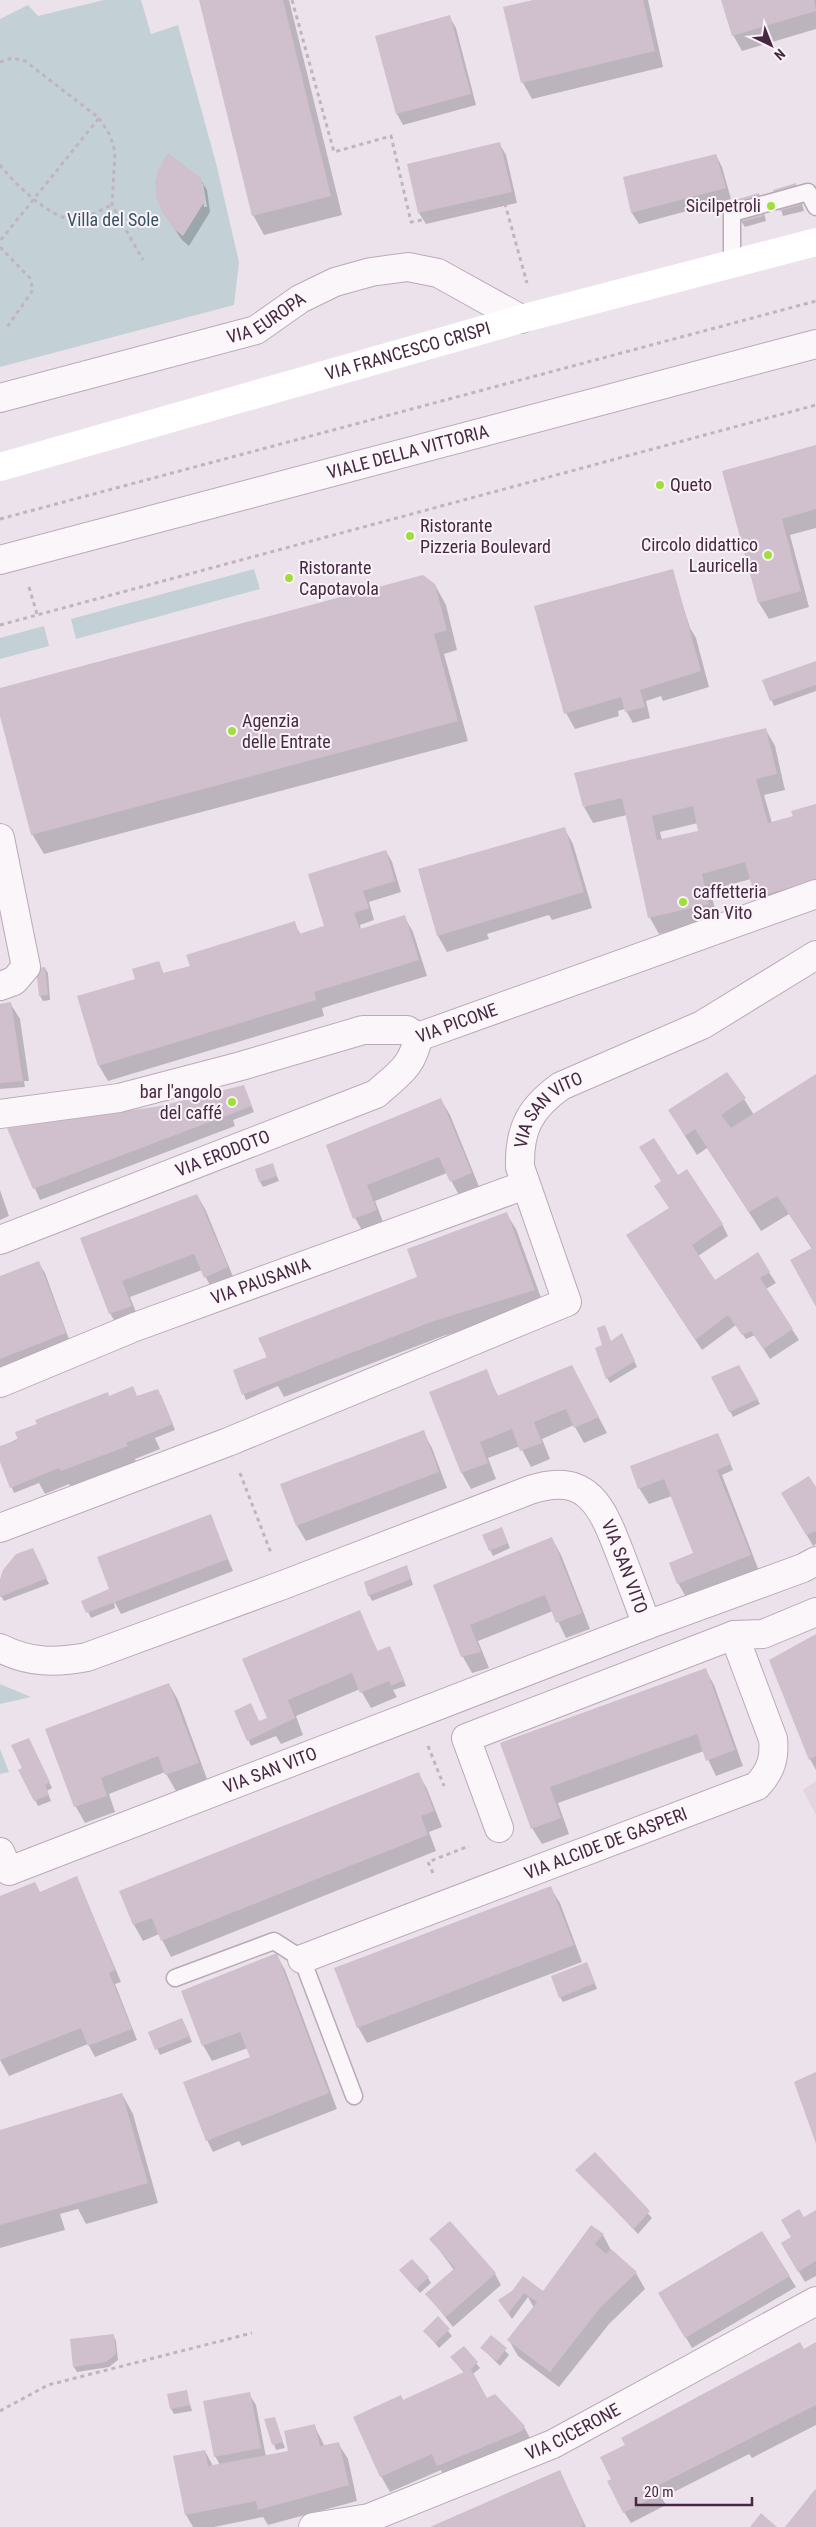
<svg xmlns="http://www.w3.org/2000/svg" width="816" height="2527" font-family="'Roboto Condensed',sans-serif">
  <rect width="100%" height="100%" fill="#ece2eb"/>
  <polygon fill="#e2d4e0" points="816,1781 816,1815 803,1790"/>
  <g fill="#c3d1d7">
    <polygon points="104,0 141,0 151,34 178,25 216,163 239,262 234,305 0,367 0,19 28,5 38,16"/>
    <polygon points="254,569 260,589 76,639 71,619"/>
    <polygon points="44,626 49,646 0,659 0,638"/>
    <polygon points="0,1684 31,1697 0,1704"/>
    <polygon points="0,1749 9,1772 0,1774"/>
  </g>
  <g fill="#0003" fill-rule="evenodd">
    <polygon points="200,0 289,0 342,215 264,235 253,215"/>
    <polygon points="539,0 648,0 663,67 532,99 523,83 505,8"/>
    <polygon points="723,0 816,0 816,29 742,51 733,35"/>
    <polygon points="449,16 456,28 476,105 403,125 397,114 376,37"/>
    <polygon points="499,143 506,155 517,203 426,224 419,213"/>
    <path d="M169 155 200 179 207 190 210 212 189 246 182 240 163 212 157 183 164 160ZM201 184H203L207 207H204Z"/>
    <polygon points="716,155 722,167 731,199 639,224 632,213 624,178"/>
    <polygon points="775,190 798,190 804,211 783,216"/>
    <polygon points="761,200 766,221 745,227 741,221"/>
    <polygon points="816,446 816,528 790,535 809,607 769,619 759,603 724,471"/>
    <polygon points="672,571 690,628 696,638 709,687 663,701 661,696 646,701 650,718 633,723 625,709 618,711 619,716 575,729 566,713"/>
    <polygon points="435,585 446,605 457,650 444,654 468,741 44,854 32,834 0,711 0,689"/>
    <polygon points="816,662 816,691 774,706 764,680"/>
    <path d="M766 730 775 746 785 790 764 795 772 823 794 817 816 805V894L762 908 756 897 751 879 710 890 718 920 659 934 650 918 627 815 593 823 584 807ZM698 823 700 837 662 840 660 832Z"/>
    <polygon points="564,828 573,844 592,908 552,920 549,915 487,934 489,939 447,952 438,936 419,870"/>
    <polygon points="386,851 392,862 401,892 369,902 374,920 360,925 361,930 404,916 413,932 427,976 322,1008 324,1016 108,1081 99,1066 137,980 159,962 164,975 191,966 294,923 301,935 326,927"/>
    <polygon points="45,968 48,973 50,1000 43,1001 40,996"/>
    <polygon points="10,1003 20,1019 29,1081 24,1081 25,1087 0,1089 0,1005"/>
    <polygon points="816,1075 816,1305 812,1249 789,1214 761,1231 707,1148 697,1155 681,1130 744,1099 754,1115"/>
    <polygon points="246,1092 254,1112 233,1120 235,1126 40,1200 9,1129 161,1107"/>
    <polygon points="441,1100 450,1115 480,1189 460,1197 447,1173 375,1201 385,1227 364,1234 355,1218 327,1145"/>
    <polygon points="272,1165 279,1181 263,1187 260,1182"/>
    <polygon points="677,1176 722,1224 728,1236 698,1256 714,1281 757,1254 776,1283 766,1289 799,1340 770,1359 755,1335 746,1339 736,1325 702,1350 634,1246 670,1209"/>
    <polygon points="0,1190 9,1216 0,1220"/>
    <polygon points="197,1195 206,1211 236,1284 214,1293 202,1270 130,1297 140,1322 119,1329 110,1313 81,1239"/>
    <polygon points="506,1213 516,1229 544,1306 443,1336 284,1397 278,1386 246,1400 234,1371 267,1358 260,1338 419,1278"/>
    <polygon points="38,1262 45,1273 71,1345 0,1373 0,1278"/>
    <polygon points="625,1340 637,1367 610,1383 607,1378"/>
    <polygon points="739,1367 760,1404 733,1417 713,1378"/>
    <polygon points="486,1371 498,1396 580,1382 607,1433 584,1443 574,1425 542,1439 550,1459 531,1467 520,1446 488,1458 496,1479 471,1489 462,1473 431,1393"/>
    <polygon points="161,1395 175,1430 155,1438 160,1449 135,1459 136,1462 71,1487 69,1484 45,1494 39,1483 14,1493 0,1459 0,1447 109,1397"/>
    <polygon points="423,1432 432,1448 447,1488 306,1541 297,1526"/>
    <polygon points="718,1434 733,1470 722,1475 759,1571 687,1599 678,1583 695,1554 672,1496 649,1504 639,1488"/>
    <polygon points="816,1489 816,1544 813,1546 783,1493"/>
    <polygon points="210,1516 233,1571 121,1614 114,1601 115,1608 91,1618 83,1602 107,1591"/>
    <polygon points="502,1529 510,1548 493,1556 490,1550"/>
    <polygon points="552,1539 561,1555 590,1629 566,1638 553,1611 478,1641 489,1668 472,1673 463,1657 435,1585"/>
    <polygon points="35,1555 49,1584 4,1601 1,1596"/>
    <polygon points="409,1572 413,1585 372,1601 369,1595"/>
    <polygon points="359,1612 378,1652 390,1647 406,1686 393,1690 397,1697 371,1708 360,1689 296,1716 303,1735 281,1744 276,1736 251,1746 236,1711 259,1722 268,1719"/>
    <polygon points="816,1636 816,1770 810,1759"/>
    <polygon points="705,1669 714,1685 743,1766 716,1776 704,1751 558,1803 569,1834 542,1844 532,1828 502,1743"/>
    <polygon points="169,1684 178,1700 207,1779 176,1791 165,1772 109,1794 115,1812 85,1823 76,1807 47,1730"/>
    <polygon points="31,1745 52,1788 47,1791 51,1801 38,1806 20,1770 23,1769"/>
    <polygon points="418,1773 427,1789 442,1827 429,1832 436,1851 171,1957 159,1934 143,1941 134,1925 120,1892"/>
    <polygon points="77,1878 121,1982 115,1984 137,2040 95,2057 88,2044 9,2076 0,2060 0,1897 35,1883 40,1893"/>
    <polygon points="550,1887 560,1903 582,1962 367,2043 358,2027"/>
    <polygon points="276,1954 285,1970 337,2109 242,2146 239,2141 213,2152 207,2140 253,2066 248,2048 212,2061 203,2045"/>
    <polygon points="587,1963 597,1989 563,2002 560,1997"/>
    <polygon points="185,2025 192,2042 160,2055 150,2033"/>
    <polygon points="122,2094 133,2114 158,2203 86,2224 78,2209 60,2214 65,2230 0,2248 0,2131"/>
    <polygon points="595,2154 652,2218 638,2234 577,2170"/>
    <polygon points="816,2211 816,2276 805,2282 782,2243 792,2237 804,2219"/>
    <polygon points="592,2227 603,2235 612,2252 636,2273 645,2289 609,2324 559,2387 518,2356 509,2340 534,2308 528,2297 512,2319 503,2306 513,2292 543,2292"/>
    <polygon points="431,2239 495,2274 501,2285 453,2327 427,2294 454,2270"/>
    <polygon points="401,2270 428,2278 431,2283 420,2293"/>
    <polygon points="789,2276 796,2287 692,2348 660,2293"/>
    <polygon points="438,2318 452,2336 439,2348 425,2331"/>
    <polygon points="113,2335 116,2341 118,2360 109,2367 77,2372 74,2367"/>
    <polygon points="491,2336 509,2355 500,2366 482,2348"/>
    <polygon points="816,2343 816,2425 752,2458 749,2454 666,2496 662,2498 666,2505 631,2523 624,2512"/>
    <polygon points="463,2348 480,2368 473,2374 501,2431 524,2427 530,2438 528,2442 444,2476 441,2470 390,2492 381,2476 404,2402 465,2374 452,2358"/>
    <polygon points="186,2392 192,2411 174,2414 171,2409"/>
    <polygon points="249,2394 256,2405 266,2457 290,2452 314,2425 325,2447 338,2443 348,2459 357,2501 268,2525 263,2517 214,2527 193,2527 186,2515 175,2457 205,2451 213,2466 220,2465 215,2456"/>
    <polygon points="274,2418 285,2448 276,2450 266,2420"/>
    <polygon points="560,2472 586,2527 433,2527"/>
  </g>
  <g fill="#d0bfcd" fill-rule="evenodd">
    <polygon points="199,0 283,0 331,196 252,216"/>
    <polygon points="533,0 643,0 655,51 521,83 503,7"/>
    <polygon points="721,0 814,0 816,11 732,36"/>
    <polygon points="450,15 471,94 396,114 375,36"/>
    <polygon points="500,142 512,192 418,213 407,164"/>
    <polygon points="168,153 201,178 205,201 183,236 174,229 162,212 157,200 155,183 158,171"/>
    <polygon points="716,154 726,188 631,213 623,177"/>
    <polygon points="796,183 801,205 779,211 773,190"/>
    <polygon points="759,193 764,216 740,222 735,200"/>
    <polygon points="816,445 816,509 782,519 801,591 758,603 722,471"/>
    <polygon points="673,569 701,671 640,690 645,707 625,712 621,697 564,714 534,606"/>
    <polygon points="423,575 435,584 447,630 434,634 458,721 31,835 0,716 0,688"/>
    <polygon points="816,661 816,685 770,701 762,680"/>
    <path d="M766 728 777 774 756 779 768 823 793 816 791 811 816 804V881L755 897 745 862 702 874 709 904 648 918 622 798 583 807 574 773ZM693 806 698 831 657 840 652 816Z"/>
    <polygon points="565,827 584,892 437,936 418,869"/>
    <polygon points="386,850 395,881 363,891 369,908 354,913 360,929 405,915 419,960 314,992 316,1000 98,1066 77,996 135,979 132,969 159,961 163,973 190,966 186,955 295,921 299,934 324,926 308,874"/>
    <polygon points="45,967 48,995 39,996 36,968"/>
    <polygon points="11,1002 23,1081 0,1083 0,1004"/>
    <polygon points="727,1072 746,1098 721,1115 731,1128 816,1074 816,1307 790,1260 812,1248 777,1196 749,1212 695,1129 685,1136 668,1110"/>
    <polygon points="244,1085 252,1106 33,1189 7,1128 161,1106"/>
    <polygon points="441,1098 472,1173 450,1182 439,1157 367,1185 377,1210 353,1219 326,1145"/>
    <polygon points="654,1138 678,1175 687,1169 723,1224 692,1245 715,1280 758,1252 770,1272 760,1278 793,1329 763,1349 751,1331 742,1335 728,1315 695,1340 626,1235 669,1208 654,1186 661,1181 639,1147"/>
    <polygon points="273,1163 277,1176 259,1182 255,1169"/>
    <polygon points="197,1194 228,1267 204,1278 194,1254 122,1281 132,1306 109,1314 80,1238"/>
    <polygon points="507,1212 535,1290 434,1321 242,1395 233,1370 267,1357 258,1338 417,1277 407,1249"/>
    <polygon points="39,1261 66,1333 0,1359 0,1276"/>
    <polygon points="605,1325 611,1341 622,1333 635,1361 606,1379 595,1348 602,1345 597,1328"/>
    <polygon points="572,1365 599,1417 574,1428 566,1409 534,1422 542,1443 520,1451 512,1429 480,1442 488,1463 461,1473 429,1392 487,1369 497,1396"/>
    <polygon points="739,1365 758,1399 729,1412 711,1377"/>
    <polygon points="133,1386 137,1396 158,1389 173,1424 126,1443 128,1446 61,1471 59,1468 10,1488 0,1462 0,1446 18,1440 15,1432 37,1424 35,1420 69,1407 108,1392 109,1396"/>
    <polygon points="424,1430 439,1472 296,1526 280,1484"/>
    <polygon points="718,1433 731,1464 717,1470 751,1555 677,1584 669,1563 693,1553 664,1479 638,1489 630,1466"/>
    <polygon points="809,1476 816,1487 816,1531 806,1535 781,1493"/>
    <polygon points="211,1514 228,1559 86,1613 81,1601 109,1589 97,1557"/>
    <polygon points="502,1527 508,1543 489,1551 482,1535"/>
    <polygon points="552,1537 582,1613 556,1623 545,1595 470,1625 481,1652 461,1657 433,1585"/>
    <polygon points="33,1548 47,1578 0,1597 0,1579 3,1570 16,1554"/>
    <polygon points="407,1565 411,1579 368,1596 364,1582"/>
    <polygon points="360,1610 377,1651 390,1646 404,1680 391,1686 389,1681 360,1693 352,1673 288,1700 295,1718 247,1741 234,1711 251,1703 259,1721 267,1718 242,1659"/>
    <polygon points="816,1634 816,1756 809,1760 769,1660"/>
    <polygon points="706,1668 735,1750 706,1761 697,1734 550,1787 561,1818 531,1829 500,1743"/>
    <polygon points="169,1683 199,1763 165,1775 158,1756 101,1778 107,1796 74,1807 45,1729"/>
    <polygon points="29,1738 50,1782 45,1785 49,1795 34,1801 18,1770 22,1768 11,1745"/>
    <polygon points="419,1772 434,1811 421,1816 428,1835 161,1941 152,1918 133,1925 119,1891"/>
    <polygon points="77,1876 115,1970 109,1973 132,2029 88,2046 81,2028 0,2060 0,1896 35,1882 40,1892"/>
    <polygon points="551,1886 574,1945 357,2028 334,1968"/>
    <polygon points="277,1953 329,2093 206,2141 183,2082 250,2057 240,2032 202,2046 181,1991"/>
    <polygon points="587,1962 595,1983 559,1998 551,1976"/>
    <polygon points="182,2018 190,2036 155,2050 148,2032"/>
    <polygon points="816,2072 816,2144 794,2082"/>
    <polygon points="122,2093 148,2183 0,2225 0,2130"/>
    <polygon points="595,2152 650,2211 634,2229 575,2170"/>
    <polygon points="799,2209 804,2217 816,2210 816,2261 798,2272 781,2243 791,2237 781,2220"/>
    <polygon points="450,2221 496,2273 446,2317 425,2294 455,2268 429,2239"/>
    <polygon points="591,2225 604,2234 595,2244 606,2254 611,2249 637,2272 600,2308 550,2372 507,2340 537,2302 524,2293 508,2314 498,2300 512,2291 523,2276 543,2291"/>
    <polygon points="762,2231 790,2276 685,2338 658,2293"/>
    <polygon points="412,2259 429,2277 416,2289 399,2270"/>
    <polygon points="438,2316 450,2329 435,2343 423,2331"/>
    <polygon points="114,2334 116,2354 106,2362 73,2367 70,2339"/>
    <polygon points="491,2335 507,2348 497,2361 480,2348"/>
    <polygon points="800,2342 804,2349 816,2342 816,2405 659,2485 657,2487 660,2494 623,2513 607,2481 611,2479 600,2457 625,2445 621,2438"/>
    <polygon points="464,2346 478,2362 471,2369 487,2398 495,2394 525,2426 522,2431 437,2466 432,2454 380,2477 353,2417 401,2395 403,2400 464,2372 450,2357"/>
    <polygon points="187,2390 190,2405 170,2409 167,2394"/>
    <polygon points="250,2392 261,2448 214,2457 203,2401"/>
    <polygon points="275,2417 283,2442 272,2445 264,2419"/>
    <polygon points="315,2424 320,2446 339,2442 349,2485 258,2510 256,2501 185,2515 173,2456 205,2450 208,2466 288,2451 284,2431"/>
    <polygon points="560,2470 584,2525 580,2527 430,2527"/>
    <polygon points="816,2489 816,2527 785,2527 813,2492"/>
    <polygon points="761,2513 777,2527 750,2527"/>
  </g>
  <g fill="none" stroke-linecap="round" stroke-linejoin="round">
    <g stroke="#baaab8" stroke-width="19">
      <g id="lane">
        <polyline points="732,264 732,213 808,192 816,207"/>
        <polyline points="175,1978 274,1941 302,1959 354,2096"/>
      </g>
    </g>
    <g stroke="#baaab8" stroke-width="30">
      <g id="street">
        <path id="s1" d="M0 398 256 330 300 299 335 282 371 272 408 267 438 273 521 319"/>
        <path id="s2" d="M0 560 816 344"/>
        <polyline points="0,838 26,967 14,981 0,986"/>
        <path id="s3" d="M418 1037 816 894"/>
        <polyline points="0,1114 119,1098 241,1066 363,1030 407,1030 418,1037"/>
        <path id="s4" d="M0 1240 376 1094C397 1075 413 1067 418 1037"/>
        <path id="s5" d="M0 1383 135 1327 525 1185"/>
        <path id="s6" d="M0 1528 228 1442 567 1302 520 1167C519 1129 530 1108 561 1086L702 1025 816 955"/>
        <path id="s7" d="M0 1648C29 1663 56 1663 87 1657L283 1585 530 1490C589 1470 603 1509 621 1556 630 1579 638 1602 647 1625"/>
        <polyline points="499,1828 466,1738 734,1635 763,1634 816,1612"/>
        <path id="s8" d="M0 1852 9 1871 647 1625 803 1568 816 1561"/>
        <path id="s9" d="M302 1959 757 1786C771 1771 775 1758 773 1739L734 1635"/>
        <path id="s10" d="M313 2527 369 2518 553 2444 816 2301"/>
      </g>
    </g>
    <g stroke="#c1b4be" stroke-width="3" stroke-dasharray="4 4" stroke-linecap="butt">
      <polyline points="292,0 334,152 391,136 411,222 505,204 527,283"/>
      <polyline points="0,62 12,58 25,61 99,118 0,241"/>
      <polyline points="99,118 110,135 115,152 112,205 143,260"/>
      <path d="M0 165C13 182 50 219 73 219 87 219 100 210 112 205"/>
      <polyline points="0,247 30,278 33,290 5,330"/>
      <polyline points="0,519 816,301"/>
      <polyline points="29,587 37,614"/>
      <polyline points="0,625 816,405"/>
      <polyline points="240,1473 271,1553"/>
      <polyline points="428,1746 444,1786"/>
      <polyline points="433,1873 428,1862 469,1846"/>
      <polyline points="0,2411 48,2385 252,2333"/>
    </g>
    <use href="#lane" stroke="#faf6f9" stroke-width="16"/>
    <use href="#street" stroke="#faf6f9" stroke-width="28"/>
    <path stroke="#fff" stroke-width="28" id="s11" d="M0 467 521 319 816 242"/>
  </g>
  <g fill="#a0de3b" stroke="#f9f3f8" stroke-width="2">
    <circle cx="771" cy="206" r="5"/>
    <circle cx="660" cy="485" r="5"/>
    <circle cx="410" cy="536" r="5"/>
    <circle cx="768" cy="555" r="5"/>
    <circle cx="289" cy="578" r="5"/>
    <circle cx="232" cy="731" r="5"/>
    <circle cx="683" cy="902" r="5"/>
    <circle cx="232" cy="1102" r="5"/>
  </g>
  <g text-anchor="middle" stroke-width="4" stroke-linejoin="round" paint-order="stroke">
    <g font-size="18" fill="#472842" stroke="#f9f3f8" text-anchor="start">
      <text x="761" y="212" text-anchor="end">Sicilpetroli</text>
      <text x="670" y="491">Queto</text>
      <text x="420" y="532">Ristorante<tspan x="420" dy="21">Pizzeria Boulevard</tspan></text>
      <text x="758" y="551" text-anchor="end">Circolo didattico<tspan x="758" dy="21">Lauricella</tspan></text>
      <text x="299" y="574">Ristorante<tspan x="299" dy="21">Capotavola</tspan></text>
      <text x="242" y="727">Agenzia<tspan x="242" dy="21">delle Entrate</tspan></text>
      <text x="693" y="898">caffetteria<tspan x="693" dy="21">San Vito</tspan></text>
      <text x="222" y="1098" text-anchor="end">bar l'angolo<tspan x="222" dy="21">del caffé</tspan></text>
    </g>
    <g font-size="18" fill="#345364" stroke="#f9f3f8">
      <text x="113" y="226">Villa del Sole</text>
    </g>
    <g font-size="18" fill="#472842" stroke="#f9f3f8">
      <text dy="6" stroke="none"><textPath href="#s1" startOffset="279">VIA EUROPA</textPath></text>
      <text dy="6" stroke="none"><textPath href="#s11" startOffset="424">VIA FRANCESCO CRISPI</textPath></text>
      <text dy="6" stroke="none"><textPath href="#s2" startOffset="422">VIALE DELLA VITTORIA</textPath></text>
      <text dy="6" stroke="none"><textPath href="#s3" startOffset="41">VIA PICONE</textPath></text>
      <text dy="6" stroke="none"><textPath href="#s6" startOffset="822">VIA SAN VITO</textPath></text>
      <text dy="6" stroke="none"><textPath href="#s4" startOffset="239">VIA ERODOTO</textPath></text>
      <text dy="6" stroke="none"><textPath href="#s5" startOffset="280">VIA PAUSANIA</textPath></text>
      <text dy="6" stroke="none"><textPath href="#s7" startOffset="705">VIA SAN VITO</textPath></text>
      <text dy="6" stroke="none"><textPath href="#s8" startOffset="301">VIA SAN VITO</textPath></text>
      <text dy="6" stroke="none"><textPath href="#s9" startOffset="325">VIA ALCIDE DE GASPERI</textPath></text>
      <text dy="6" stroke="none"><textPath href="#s10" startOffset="278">VIA CICERONE</textPath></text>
    </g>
  </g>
  <g transform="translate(771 45) rotate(137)" stroke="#f9f3f8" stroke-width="4" paint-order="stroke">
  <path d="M0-4L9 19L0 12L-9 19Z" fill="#472842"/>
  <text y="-8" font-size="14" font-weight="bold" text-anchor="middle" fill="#472842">N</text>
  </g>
  <path d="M636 2497v8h116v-8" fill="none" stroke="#472842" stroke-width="2.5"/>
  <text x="644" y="2497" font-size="15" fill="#472842" stroke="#f9f3f8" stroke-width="4" paint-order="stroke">20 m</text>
</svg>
